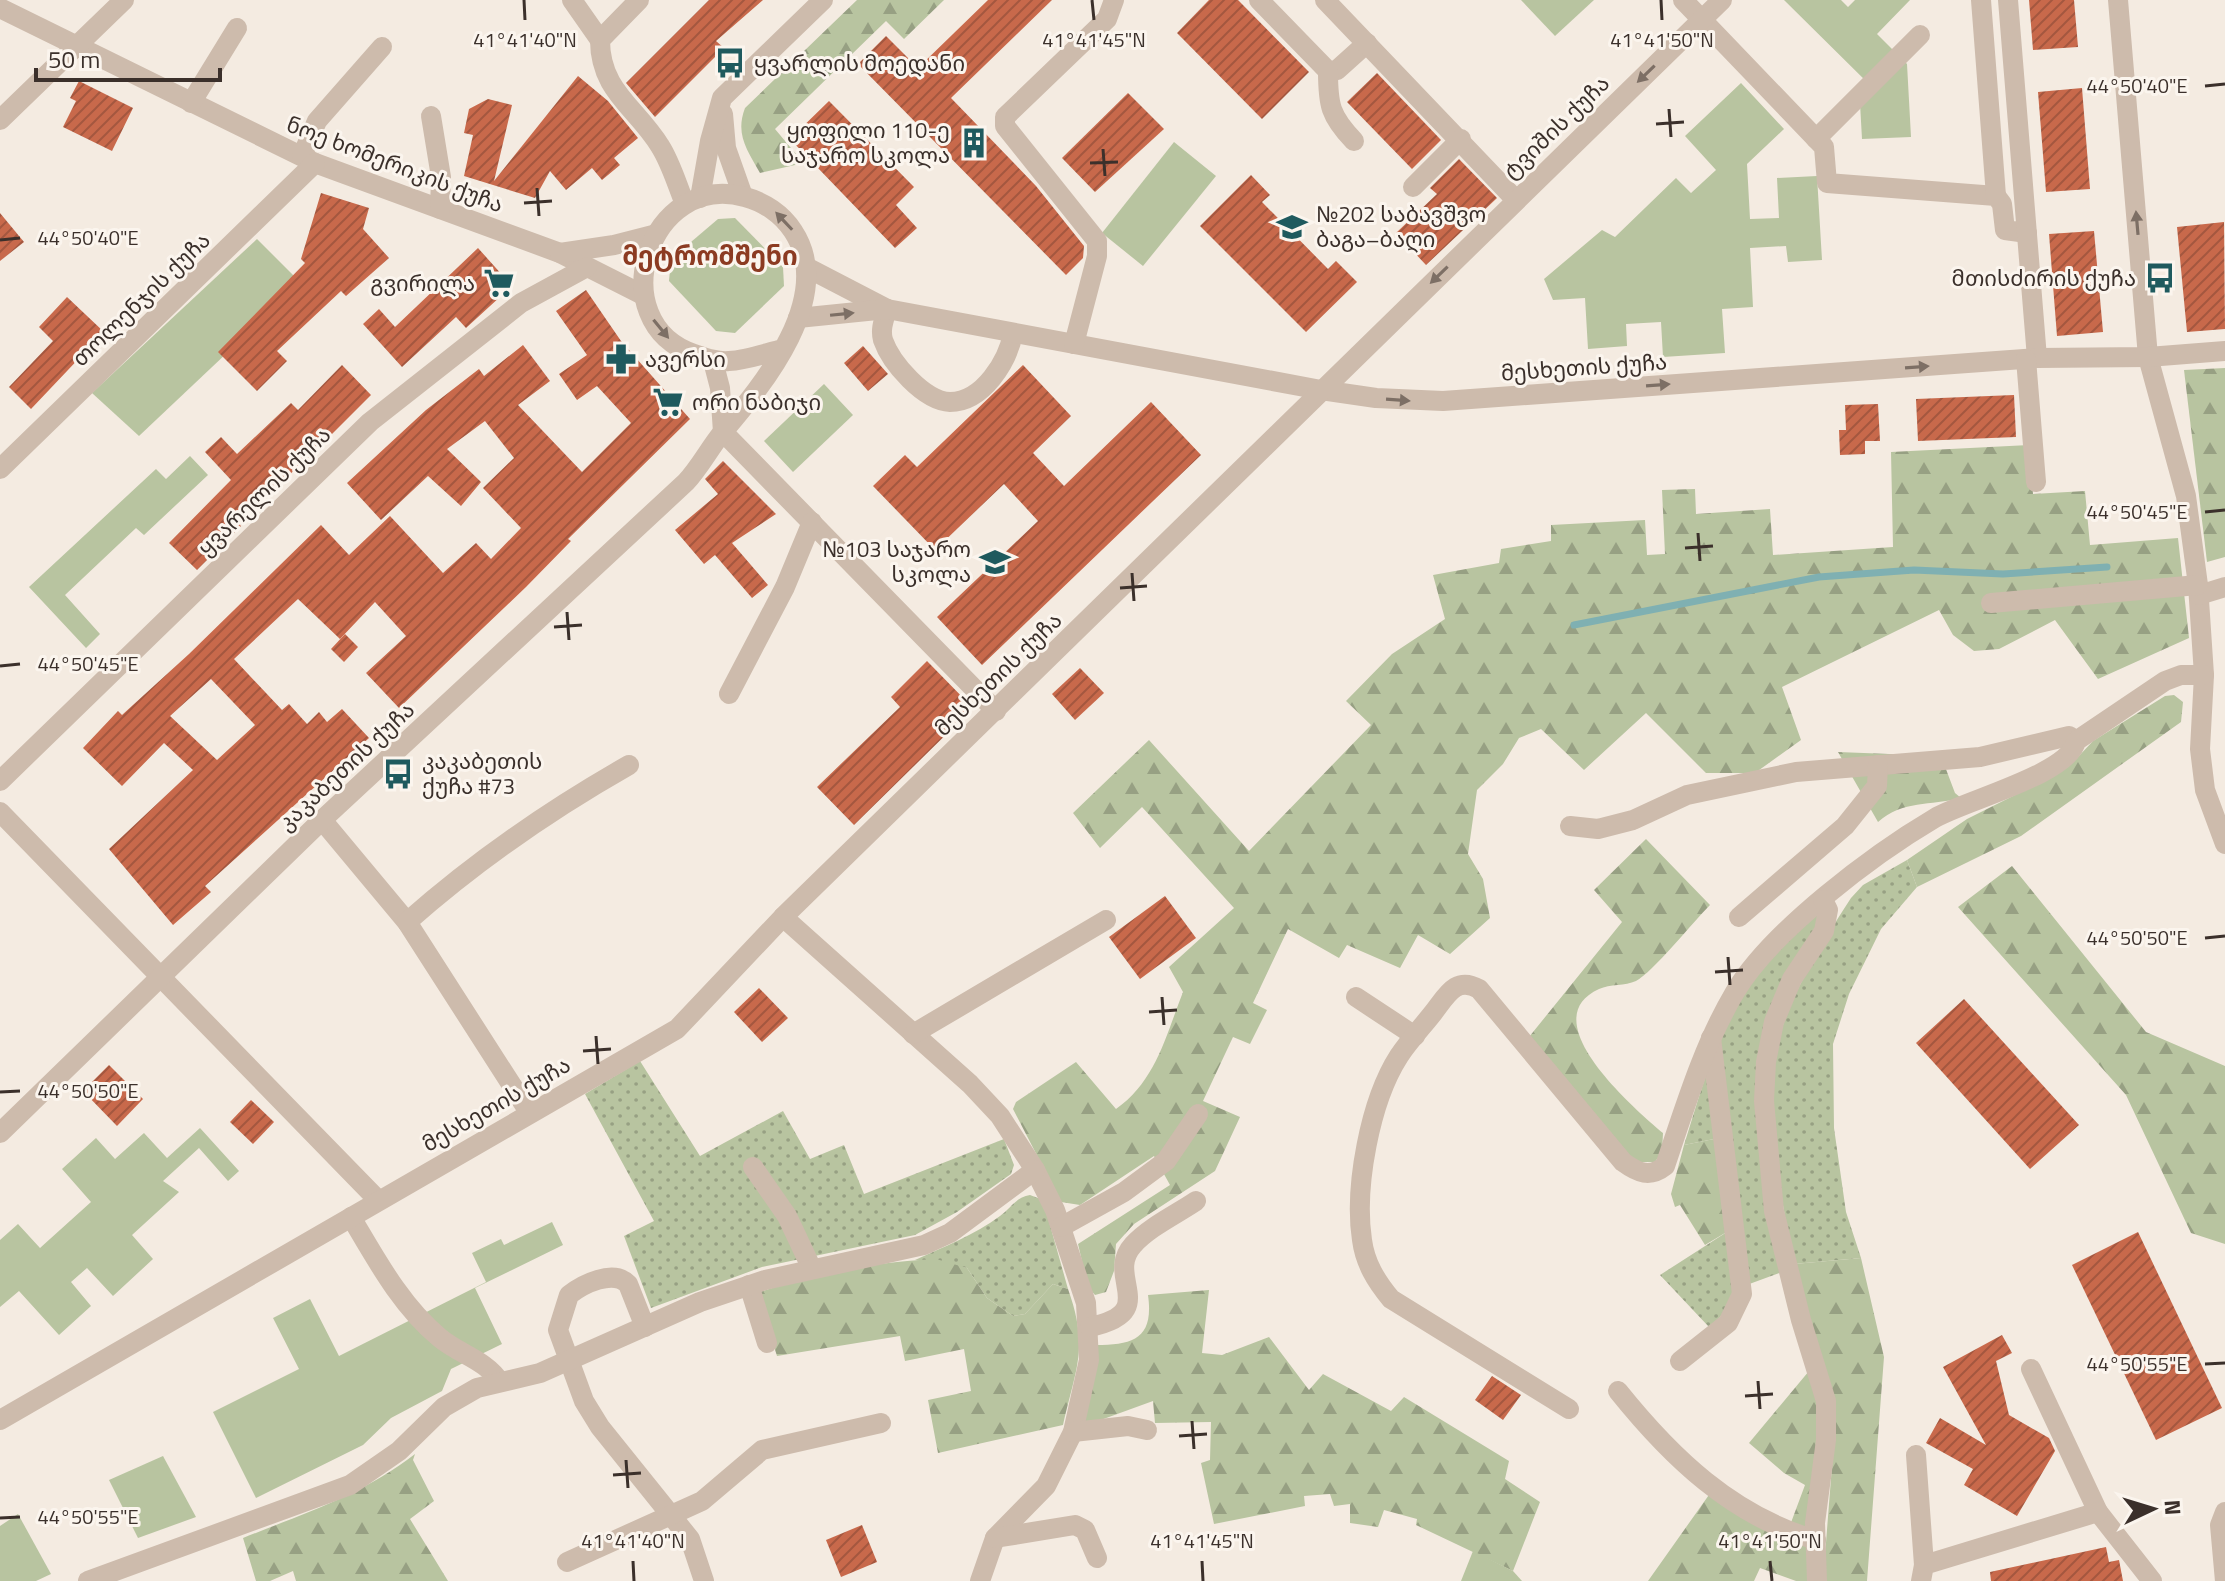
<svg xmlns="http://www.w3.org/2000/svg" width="2225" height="1581" font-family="'Titillium Web','Noto Sans Georgian',sans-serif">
  <defs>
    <pattern id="grass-dots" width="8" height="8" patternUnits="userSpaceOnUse" patternTransform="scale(2)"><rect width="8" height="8" fill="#b8c4a0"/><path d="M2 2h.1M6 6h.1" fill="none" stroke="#97a083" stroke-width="1.8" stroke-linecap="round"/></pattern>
    <pattern id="forest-firs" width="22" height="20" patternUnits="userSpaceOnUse" patternTransform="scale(2)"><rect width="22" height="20" fill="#b8c4a0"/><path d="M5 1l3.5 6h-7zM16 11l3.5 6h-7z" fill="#97a083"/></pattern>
    <pattern id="building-hatch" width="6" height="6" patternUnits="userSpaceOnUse" patternTransform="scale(2)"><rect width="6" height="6" fill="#c8694b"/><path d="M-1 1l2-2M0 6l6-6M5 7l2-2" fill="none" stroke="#a4573f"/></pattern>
  </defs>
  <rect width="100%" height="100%" fill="#f4ebe1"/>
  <g fill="url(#grass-dots)">
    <path d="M1907 860 1917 887 1881 929 1849 994 1833 1044 1834 1128 1846 1212 1861 1258 1794 1264C1780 1187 1759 1105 1782 1028 1795 987 1827 935 1851 898L1863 885Z"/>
    <path d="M1817 915 1822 918 1767 1020 1782 1272 1733 1290 1731 1307 1709 1327 1660 1275 1730 1230 1719 1138 1684 1145C1702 1089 1718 1022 1756 976 1774 954 1796 933 1817 915Z"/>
    <polygon points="640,1061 700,1156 783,1111 810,1159 844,1145 864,1194 1004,1139 1014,1165 1011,1174 957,1212 915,1235 762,1267 651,1308 624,1236 654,1221 585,1094"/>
    <path d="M1030 1195 1043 1200 1068 1289 1053 1284 1025 1314 1013 1316 987 1298 967 1268 915 1260C943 1247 975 1235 1000 1216 1012 1207 1015 1198 1030 1195Z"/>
  </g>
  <g fill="url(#forest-firs)">
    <path d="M857 0H944L904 39 886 21 775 129 801 160 795 165 760 173C747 150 735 134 745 108Z"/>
    <polygon points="2225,368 2225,557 2207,562 2184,370"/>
    <path d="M2029 445 2033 494 2085 491 2090 545 2178 538 2189 638 2098 679 2055 620 1999 649 1974 651 1953 635 1939 610 1782 687 1801 740 1755 773H1706L1646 713 1584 770 1541 729 1519 738 1503 764 1477 790 1468 854 1483 879 1490 918 1450 954 1418 935 1400 968 1347 945 1339 958 1288 929 1253 1003 1267 1010 1250 1044 1233 1037 1203 1101 1240 1117 1215 1171 1134 1224 1116 1244 1114 1271 1106 1292 1095 1295 1088 1287 1078 1244 1170 1185 1154 1156 1080 1205 1061 1202 1013 1109 1016 1102 1076 1062 1116 1109C1156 1081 1166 1035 1183 992L1169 967 1234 908 1142 807 1100 848 1073 813 1149 740 1249 851 1371 725 1346 701 1392 654 1445 619 1433 575 1499 563 1501 549 1551 541V525L1645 520 1647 555 1665 554 1662 490 1695 489 1696 514 1770 509 1773 555 1893 547 1891 452Z"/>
    <polygon points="2174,695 2183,702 2181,722 2021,836 1917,887 1907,860 1967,819 2035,785 2077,758 2093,741 2165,696"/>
    <path d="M1838 752 1941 756 1955 793 1961 798C1930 806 1903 800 1878 822Z"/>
    <path d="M1646 839 1710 905C1694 921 1652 973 1636 981 1625 986 1610 984 1599 989 1531 1020 1635 1109 1663 1133L1662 1152 1655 1162H1632L1529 1037 1622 922 1594 890Z"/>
    <polygon points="2012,866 2146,1032 2225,1066 2225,1244 2191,1233 2126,1095 1958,907"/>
    <polygon points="1719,1138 1730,1230 1705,1245 1680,1205 1675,1207 1671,1194 1684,1145"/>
    <polygon points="1861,1258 1884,1357 1867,1581 1823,1581 1835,1427 1794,1264"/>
    <path d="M936 1259 967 1268 987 1298 1013 1316 1025 1314 1053 1284 1068 1289C1089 1348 1076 1367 1063 1425L938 1453 928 1400 971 1391 964 1349 905 1361 900 1336 777 1356 757 1293C813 1273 875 1262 936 1259Z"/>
    <path d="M1209 1290 1202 1353 1222 1355 1269 1337 1309 1390 1323 1374 1391 1411 1404 1397 1509 1461 1505 1479 1540 1502 1513 1571 1416 1525 1417 1519 1384 1510 1378 1527 1350 1523V1504L1334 1506 1330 1494 1304 1496 1305 1506 1214 1524 1201 1463 1210 1460 1211 1422 1155 1423 1153 1401 1098 1421H1080L1096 1345C1134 1345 1154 1338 1148 1295Z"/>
    <polygon points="1809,1371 1819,1406 1809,1532 1789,1528 1805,1485 1784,1473 1749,1443"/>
    <path d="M415 1454 413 1460 434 1501 410 1519 448 1581H296L293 1571 270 1581H256L243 1538C303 1514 364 1494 415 1454Z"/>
    <polygon points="1711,1492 1808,1544 1810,1581 1796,1581 1760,1568 1754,1581 1648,1581"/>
  </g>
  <g fill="#b8c4a0">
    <polygon points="1521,0 1594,0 1555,36"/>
    <polygon points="1784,0 1841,0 1848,7 1855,0 1910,0 1877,34 1907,64 1911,137 1862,139 1860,103 1874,89"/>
    <polygon points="1741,83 1784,129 1747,164 1750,219 1779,218 1777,178 1817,176 1822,260 1788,262 1786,246 1750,248 1753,307 1722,309 1725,353 1663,357 1661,322 1626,324 1627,346 1588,349 1585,298 1553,300 1544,279 1602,230 1615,237 1676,178 1691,193 1716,170 1685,136"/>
    <polygon points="1174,142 1216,176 1143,266 1102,233"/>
    <polygon points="735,218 783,267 784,286 735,333 716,331 669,281 671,259 718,219"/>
    <polygon points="257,239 301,283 139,436 92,393"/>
    <polygon points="824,384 853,415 793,472 764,441"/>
    <polygon points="190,456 208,475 144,535 136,528 65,595 100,634 86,648 29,587 156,469 166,479"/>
    <polygon points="200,1128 239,1171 228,1181 199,1148 163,1181 179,1192 132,1235 153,1259 113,1296 87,1268 71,1282 91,1306 59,1335 19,1291 0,1307 0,1240 18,1224 40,1248 91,1202 62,1169 96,1138 115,1159 144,1133 167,1158"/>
    <polygon points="552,1222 563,1245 475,1288 502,1344 451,1369 442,1391 391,1418 363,1445 256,1498 213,1412 299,1369 273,1318 310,1299 339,1356 486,1282 472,1253 501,1239 504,1245"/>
    <polygon points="163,1456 196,1517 138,1538 109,1480"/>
    <polygon points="18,1514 51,1574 36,1581 0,1581 0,1526"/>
    <polygon points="1473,1551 1513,1571 1522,1581 1461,1581"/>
  </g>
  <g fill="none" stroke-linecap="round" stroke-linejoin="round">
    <polyline stroke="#7fb0b2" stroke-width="7" points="1574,625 1819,577 1914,570 2003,574 2107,567"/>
  </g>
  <g fill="url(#building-hatch)" fill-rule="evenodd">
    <polygon points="709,0 763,0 716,41 724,48 655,117 626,83"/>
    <polygon points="988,0 1052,0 951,98 1036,186 1084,246 1083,258 1066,275 858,64 886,36 918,68"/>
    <polygon points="1209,0 1238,0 1309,72 1262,119 1177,33"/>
    <polygon points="2029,0 2074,0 2078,47 2033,50"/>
    <polygon points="1377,73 1441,140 1412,169 1347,102"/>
    <polygon points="578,76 608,101 638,138 614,158 620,165 602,180 592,168 566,190 550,171 535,198 464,176 473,135 464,133 469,109 488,99 512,105 494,181"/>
    <polygon points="79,81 133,108 112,151 63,127 76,101 70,98"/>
    <polygon points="2082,88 2090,189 2046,192 2038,92"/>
    <polygon points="1128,93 1164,129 1095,192 1062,158"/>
    <polygon points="829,101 914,187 896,205 917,228 895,248 790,139"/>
    <polygon points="1459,159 1497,198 1426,265 1396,233 1437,194 1430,188"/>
    <polygon points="1251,175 1270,195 1262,202 1328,269 1336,261 1357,282 1306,332 1200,226"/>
    <polygon points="321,193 369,208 363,229 389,258 346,296 341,291 277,351 287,361 257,391 218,352 305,263 301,259"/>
    <polygon points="0,213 24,242 0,261"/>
    <polygon points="2224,222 2225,329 2187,332 2177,227"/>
    <polygon points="2094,231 2103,332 2057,336 2049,234"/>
    <polygon points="478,248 512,286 466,328 456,317 402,367 363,324 379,309 395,327"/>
    <path d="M586 290 621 341 690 419 568 539 571 541 526 587 399 708 366 673 406 636 375 602 340 639 298 599 234 659 282 710 289 704 307 724 319 712 327 722 342 709 369 738 205 886 211 892 173 925 109 849 193 770 164 743 122 786 83 748 118 711 122 715 189 654 321 525 349 555 390 516 443 573 476 543 491 559 521 528 483 488 514 458 485 421 447 449 481 482 461 506 428 476 381 520 347 483 426 410 479 369 484 376 523 345 550 381 518 405 582 472 631 423 597 386 577 400 559 374 587 355 556 311ZM211 679 255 725 217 760 170 716Z"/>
    <polygon points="67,297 104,332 31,409 9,387 53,341 39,327"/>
    <polygon points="863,346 888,374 868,391 844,363"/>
    <polygon points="342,365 371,395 305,461 236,521 241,526 197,570 169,543 231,480 205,452 221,437 237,454 291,403 298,410"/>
    <polygon points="1023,365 1071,416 1033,453 1064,486 1151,402 1201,455 982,665 937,617 1038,521 1004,484 935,550 873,486 905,455 917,467"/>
    <polygon points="2014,395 2016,437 1918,441 1916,399"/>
    <polygon points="1878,404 1880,441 1865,441 1865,454 1840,455 1839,430 1846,430 1845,405"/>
    <polygon points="723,461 776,514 732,543 768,585 752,598 715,555 704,564 675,530 718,494 705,479"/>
    <polygon points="345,634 358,647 344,662 331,649"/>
    <polygon points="927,661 973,708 854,825 817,787 900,707 891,697"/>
    <polygon points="1080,668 1104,693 1075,720 1052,694"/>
    <polygon points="1165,896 1196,938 1140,979 1109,937"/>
    <polygon points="759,988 788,1018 762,1042 734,1012"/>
    <polygon points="1964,999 2079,1125 2030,1169 1916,1043"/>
    <polygon points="109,1065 143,1099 117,1126 83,1091"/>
    <polygon points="251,1100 274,1122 253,1144 230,1122"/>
    <polygon points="2138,1232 2222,1408 2156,1440 2072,1265"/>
    <polygon points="2002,1335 2012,1353 1996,1361 2009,1415 2049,1438 2055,1451 2017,1516 1964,1485 1973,1469 1926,1443 1940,1418 1986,1445 1943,1367"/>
    <polygon points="1492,1376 1521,1395 1503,1420 1475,1400"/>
    <polygon points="862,1525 877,1562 841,1577 826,1540"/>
    <polygon points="2106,1547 2109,1562 2119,1560 2123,1581 1991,1581 1990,1572"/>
  </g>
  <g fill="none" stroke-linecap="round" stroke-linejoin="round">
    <g stroke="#cdbbac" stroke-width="20">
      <polyline points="572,0 600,40"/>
      <path d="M639 0 600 40C600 91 636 107 660 146 671 163 677 185 685 204"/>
      <polyline points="1259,0 1328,71 1337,70 1367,43"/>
      <polyline points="1325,0 1516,200"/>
      <polyline points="1683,0 1824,147 1827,183 1996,196 2002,204 2005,230 2027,233"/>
      <polyline points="1981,0 1996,196"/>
      <polyline points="2008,0 2037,358"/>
      <polyline points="2118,0 2148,357 2186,496 2198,585 2204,675 2200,749 2205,790 2225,844"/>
      <polyline points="0,8 315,163 560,253 643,295"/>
      <path d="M1328 71C1328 105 1330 116 1354 141"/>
      <polyline points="191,103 237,28"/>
      <polyline points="723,114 726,148 743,196"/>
      <polyline points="431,116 441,177 440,209"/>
      <polyline points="0,120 124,0"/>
      <polyline points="1816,139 1920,35"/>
      <polyline points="302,156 317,121 382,47"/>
      <polyline points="1413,187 1461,139"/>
      <polyline points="700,198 710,141 722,98 823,0"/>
      <polyline points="560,253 614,245 653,235"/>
      <polyline points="808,268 887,309"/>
      <path d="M887 309C884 320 880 329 883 340 891 363 924 401 950 402 983 402 1008 361 1013 333"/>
      <polyline points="798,318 887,309 1321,390 1376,398 1443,401 2037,358 2148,357 2225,351"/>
      <polyline points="1074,344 1097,256 1097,241 1005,126 1005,117 1107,19 1114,0"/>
      <polyline points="2026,359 2036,482"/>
      <polyline points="713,361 720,388 723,432 996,711"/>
      <polyline points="0,469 315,163"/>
      <polyline points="2199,595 2225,587"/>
      <polyline points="1991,603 2198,585"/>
      <polyline points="729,694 785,587 812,522"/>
      <polyline points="0,781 370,422 521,303 587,267"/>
      <polyline points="0,812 378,1200"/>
      <polyline points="322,820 407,922 529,1112"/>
      <polyline points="1570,826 1598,829 1633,820 1687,795 1796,772 1980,757 2069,736 2076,741"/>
      <polyline points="783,917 970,1084 1000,1116 1035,1170 1055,1210 1086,1303 1089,1360 1073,1432 1046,1486 995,1538 980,1581"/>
      <polyline points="1739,917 1845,826 1877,786 1878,765"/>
      <path d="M407 922C477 860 548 811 629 765"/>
      <polyline points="1356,997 1415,1036"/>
      <polyline points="913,1034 1106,920"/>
      <path d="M0 1133 322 820 686 482C700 467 709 449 722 433 764 384 836 296 793 231 782 214 764 202 745 197 649 170 600 322 694 354 706 358 717 362 729 361 747 360 766 353 783 349"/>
      <polyline points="753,1167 787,1216 811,1267"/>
      <path d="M351 1217C376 1259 401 1306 440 1338 459 1354 486 1360 500 1382"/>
      <polyline points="1061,1227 1124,1192 1166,1161 1198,1114"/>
      <polyline points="749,1285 767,1343"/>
      <path d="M645 1327 628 1284C613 1269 583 1284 569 1295L558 1330 584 1401 600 1427 690 1539 704 1581"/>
      <path d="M1090 1327C1162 1312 1104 1277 1133 1245 1149 1227 1177 1214 1196 1201"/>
      <polyline points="1680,1361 1728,1323 1742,1294 1711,1038"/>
      <polyline points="2031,1369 2098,1512 2152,1581"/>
      <path d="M1618 1391C1671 1457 1732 1516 1816 1540"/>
      <path d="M1569 1409 1391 1299C1376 1281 1365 1263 1362 1240 1354 1187 1370 1101 1399 1056 1409 1041 1422 1027 1433 1013 1447 995 1456 976 1479 989L1623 1162C1638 1173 1650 1178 1665 1166 1685 1107 1703 1046 1735 992 1771 931 1874 854 1935 818 1963 801 2070 774 2076 741L2165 681 2181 675H2204"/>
      <polyline points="0,1420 677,1029 783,917 1722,0"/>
      <polyline points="1073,1432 1128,1426 1147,1430"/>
      <polyline points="1916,1455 1924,1565"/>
      <polyline points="995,1538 1075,1525 1085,1530 1097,1558"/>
      <polyline points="567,1562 702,1501 762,1450 881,1423"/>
      <polyline points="88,1581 350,1485 399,1451 444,1407 477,1388 540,1373 700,1302 765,1280 924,1245 950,1233 1035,1170"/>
      <polyline points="1817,1581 1815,1523 1826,1440 1826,1401 1801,1320 1774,1211 1764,1101 1766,1062 1774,1022 1792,979 1824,931 1828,910 1823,900"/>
      <polyline points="1921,1581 1924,1565 2098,1512"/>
      <polyline points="2225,1581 2220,1525 2225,1512"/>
    </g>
  </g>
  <defs><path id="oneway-solid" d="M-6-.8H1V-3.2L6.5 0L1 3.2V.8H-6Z" transform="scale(2)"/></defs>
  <g fill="#7d6f65">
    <use href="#oneway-solid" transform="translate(1646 74) rotate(136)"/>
    <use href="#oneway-solid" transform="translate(784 221) rotate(-133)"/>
    <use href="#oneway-solid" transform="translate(2137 223) rotate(-95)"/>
    <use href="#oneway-solid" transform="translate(1439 275) rotate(136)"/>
    <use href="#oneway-solid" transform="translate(842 314) rotate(-6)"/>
    <use href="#oneway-solid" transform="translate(661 329) rotate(51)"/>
    <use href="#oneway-solid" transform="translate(1917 367) rotate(-4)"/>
    <use href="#oneway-solid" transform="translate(1658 385) rotate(-4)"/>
    <use href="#oneway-solid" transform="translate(1398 400) rotate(4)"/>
  </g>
  <path fill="none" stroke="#3b302b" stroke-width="3" d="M524 0 525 20M1092 0 1094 20M1661 0 1662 20M2205 86 2225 84M1669 109 1671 137M1656 124 1684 122M1103 149 1105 176M1090 163 1118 162M537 188 539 216M524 203 552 201M0 240 20 238M2205 512 2225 510M1698 533 1700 561M1685 548 1713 546M1132 573 1134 601M1120 588 1147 586M567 612 569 640M554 627 582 625M0 666 20 664M2205 938 2225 936M1728 957 1730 985M1715 972 1743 970M1162 997 1164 1025M1149 1012 1177 1010M596 1036 598 1064M583 1051 611 1049M0 1092 20 1091M2205 1364 2225 1363M1758 1381 1760 1409M1745 1396 1773 1394M1192 1421 1194 1449M1179 1436 1207 1434M626 1460 628 1488M613 1475 641 1473M0 1518 20 1517M633 1561 634 1581M1202 1561 1203 1581M1770 1561 1772 1581"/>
  <defs>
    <g id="bus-bare" transform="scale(2.4)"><path d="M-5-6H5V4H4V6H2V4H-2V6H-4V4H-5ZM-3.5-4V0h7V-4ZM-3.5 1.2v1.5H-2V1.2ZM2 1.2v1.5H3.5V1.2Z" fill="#1f5a5e" stroke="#fbf5ee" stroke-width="2.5" paint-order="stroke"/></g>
    <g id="building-bare" transform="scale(2.4)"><path d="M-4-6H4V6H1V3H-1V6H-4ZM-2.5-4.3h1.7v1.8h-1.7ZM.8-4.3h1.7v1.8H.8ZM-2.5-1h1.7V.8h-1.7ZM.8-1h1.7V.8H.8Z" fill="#1f5a5e" stroke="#fbf5ee" stroke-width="2.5" paint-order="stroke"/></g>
    <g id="school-bare" transform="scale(2.4)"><path d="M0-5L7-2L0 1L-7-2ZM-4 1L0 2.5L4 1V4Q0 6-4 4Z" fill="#1f5a5e" stroke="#fbf5ee" stroke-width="2.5" paint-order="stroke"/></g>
    <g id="supermarket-bare" transform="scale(2.4)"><path d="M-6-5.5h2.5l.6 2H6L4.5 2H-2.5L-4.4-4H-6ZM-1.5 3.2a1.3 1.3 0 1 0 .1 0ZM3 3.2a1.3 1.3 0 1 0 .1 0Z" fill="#1f5a5e" stroke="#fbf5ee" stroke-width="2.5" paint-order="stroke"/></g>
    <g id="pharmacy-bare" transform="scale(2.4)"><path d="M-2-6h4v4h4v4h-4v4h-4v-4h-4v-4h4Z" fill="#1f5a5e" stroke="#fbf5ee" stroke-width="2.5" paint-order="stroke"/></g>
  </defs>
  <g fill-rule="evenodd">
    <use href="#bus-bare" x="730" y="63"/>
    <use href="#building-bare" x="974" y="143"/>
    <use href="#school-bare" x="1292" y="227"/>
    <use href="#bus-bare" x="2160" y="278"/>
    <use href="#supermarket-bare" x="499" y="283"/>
    <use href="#pharmacy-bare" x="621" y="359"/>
    <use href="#supermarket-bare" x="668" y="402"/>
    <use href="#school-bare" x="995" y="562"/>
    <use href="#bus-bare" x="398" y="774"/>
  </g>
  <g text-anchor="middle" stroke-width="6" stroke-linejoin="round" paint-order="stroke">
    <g font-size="22" fill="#3b302b" stroke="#fbf5ee" text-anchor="start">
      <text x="754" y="71">ყვარლის მოედანი</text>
      <text x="950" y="138" text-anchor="end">ყოფილი 110-ე<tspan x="950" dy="25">საჯარო სკოლა</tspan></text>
      <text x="1316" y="222">№202 საბავშვო<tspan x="1316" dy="25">ბაგა–ბაღი</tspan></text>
      <text x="2136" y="286" text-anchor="end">მთისძირის ქუჩა</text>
      <text x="475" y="291" text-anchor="end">გვირილა</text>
      <text x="645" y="367">ავერსი</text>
      <text x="692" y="410">ორი ნაბიჯი</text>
      <text x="971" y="557" text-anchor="end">№103 საჯარო<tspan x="971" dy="25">სკოლა</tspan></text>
      <text x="422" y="769">კაკაბეთის<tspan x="422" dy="25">ქუჩა #73</tspan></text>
    </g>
    <g font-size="22" fill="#3b302b" stroke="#fbf5ee">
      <text transform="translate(1556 127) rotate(-44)" y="8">ტვიშის ქუჩა</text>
      <text transform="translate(395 164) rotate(21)" y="8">ნოე ხომერიკის ქუჩა</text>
      <text transform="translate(141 299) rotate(-44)" y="8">თოლენჯის ქუჩა</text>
      <text transform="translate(1584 367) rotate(-4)" y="8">მესხეთის ქუჩა</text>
      <text transform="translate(264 491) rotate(-44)" y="8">ყვარელის ქუჩა</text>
      <text transform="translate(998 674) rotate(-44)" y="8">მესხეთის ქუჩა</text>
      <text transform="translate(346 766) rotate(-43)" y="8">კაკაბეთის ქუჩა</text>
      <text transform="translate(496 1104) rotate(-30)" y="8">მესხეთის ქუჩა</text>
    </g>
    <g font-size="26" font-weight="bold" fill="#8c3b22" stroke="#fbf5ee">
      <text x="710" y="265">მეტრომშენი</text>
    </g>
  </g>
  <g font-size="20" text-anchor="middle" fill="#3b302b" stroke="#fbf5ee" stroke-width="6" stroke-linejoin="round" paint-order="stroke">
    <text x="525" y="47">41°41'40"N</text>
    <text x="1094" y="47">41°41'45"N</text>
    <text x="1662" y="47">41°41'50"N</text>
    <text x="2137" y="93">44°50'40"E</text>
    <text x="88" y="245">44°50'40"E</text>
    <text x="2137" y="519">44°50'45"E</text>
    <text x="88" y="671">44°50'45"E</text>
    <text x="2137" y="945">44°50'50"E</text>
    <text x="88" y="1098">44°50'50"E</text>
    <text x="2137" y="1371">44°50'55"E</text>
    <text x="88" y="1524">44°50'55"E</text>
    <text x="633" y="1548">41°41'40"N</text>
    <text x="1202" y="1548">41°41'45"N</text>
    <text x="1770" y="1548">41°41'50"N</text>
  </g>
  <g transform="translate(2153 1509) rotate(86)" stroke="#fbf5ee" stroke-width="6" paint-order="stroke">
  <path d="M0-6L14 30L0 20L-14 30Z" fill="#3b302b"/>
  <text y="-12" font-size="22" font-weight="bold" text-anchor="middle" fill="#3b302b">N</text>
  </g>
  <path d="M36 68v12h184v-12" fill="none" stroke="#3b302b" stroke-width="4"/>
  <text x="48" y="68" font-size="24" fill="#3b302b" stroke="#fbf5ee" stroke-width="6" paint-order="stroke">50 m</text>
</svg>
